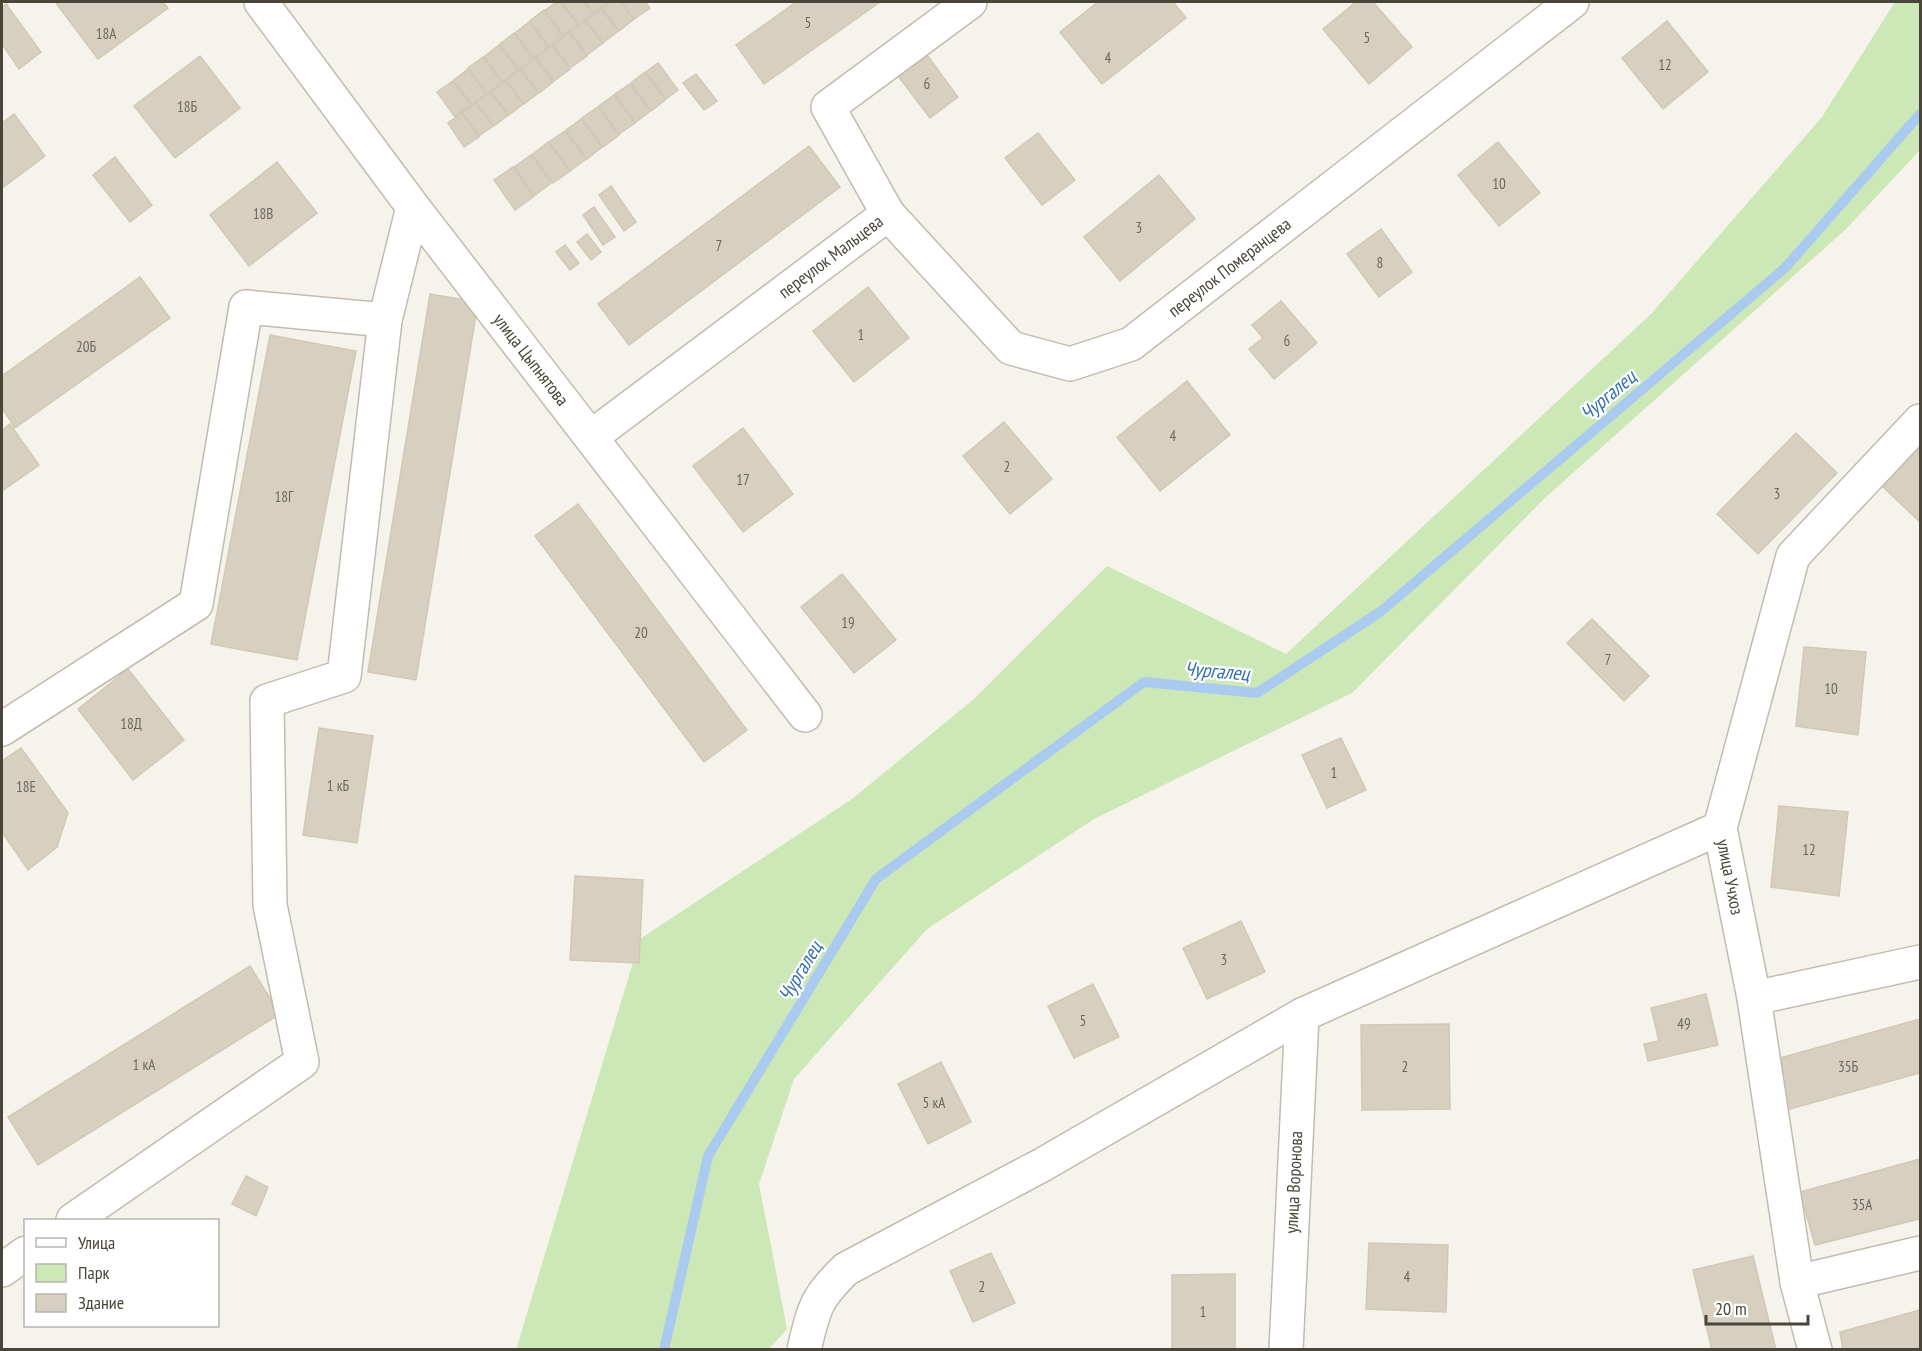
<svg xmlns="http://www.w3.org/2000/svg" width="1922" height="1351" font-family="'PT Sans Narrow',sans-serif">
  <rect width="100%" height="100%" fill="#f5f3eb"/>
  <polygon fill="#cce8b6" points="1895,2 1920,2 1920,150 1845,230 1546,497 1352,693 1094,819 927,929 794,1079 759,1184 787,1329 769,1349 516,1350 640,939 852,799 974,699 1107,566 1286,654 1651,314 1822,117"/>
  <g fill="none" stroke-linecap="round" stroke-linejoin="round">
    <polyline stroke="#aacbef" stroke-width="10" points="664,1350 708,1156 876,879 1144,682 1257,693 1380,612 1785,268 1920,114"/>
  </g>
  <g fill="#d7d0c1" stroke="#d1c9b4" stroke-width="1.5">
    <polygon points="58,2 163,2 168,8 98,59 56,3"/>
    <polygon points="557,2 561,2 578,25 564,35 544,11"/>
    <polygon points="562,2 584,2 593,14 578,24"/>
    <polygon points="585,2 609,2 593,13"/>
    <polygon points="611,2 621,2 634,19 619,31 602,8"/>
    <polygon points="621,2 645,2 650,8 634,19"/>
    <polygon points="796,2 880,2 764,84 736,45"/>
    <polygon points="1098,2 1173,2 1186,18 1102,84 1060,32"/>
    <polygon points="1356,2 1373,2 1412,47 1369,84 1323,29"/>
    <polygon points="6,4 41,52 19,69 2,44 2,7"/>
    <polygon points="601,9 618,31 603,43 586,20"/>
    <polygon points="544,10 563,36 549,47 530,21"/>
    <polygon points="585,21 603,43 587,55 570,32"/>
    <polygon points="1667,21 1708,72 1663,109 1622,58"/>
    <polygon points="529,22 548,47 534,58 515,33"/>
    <polygon points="514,33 533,59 519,70 500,44"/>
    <polygon points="569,33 587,56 570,68 553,45"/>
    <polygon points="499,45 518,70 503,82 484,57"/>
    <polygon points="552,46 570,69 554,81 536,58"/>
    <polygon points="924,51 958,97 930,118 895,72"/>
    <polygon points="200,56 240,108 175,158 134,106"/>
    <polygon points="483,57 502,82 487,94 468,68"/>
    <polygon points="535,58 553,82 539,93 521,69"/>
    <polygon points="658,63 678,90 666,99 646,72"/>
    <polygon points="468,69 487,94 472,105 454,80"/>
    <polygon points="520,70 538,93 524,104 506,80"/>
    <polygon points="645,72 665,100 651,111 631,83"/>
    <polygon points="696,74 717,101 704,110 683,83"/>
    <polygon points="453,81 471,105 455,117 437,92"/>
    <polygon points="506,81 523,104 509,115 491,92"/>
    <polygon points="630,84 650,111 635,123 615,94"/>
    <polygon points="490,92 508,115 494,126 476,102"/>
    <polygon points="614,95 635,123 619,134 599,106"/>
    <polygon points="476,103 493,126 479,136 462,112"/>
    <polygon points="598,107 619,135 603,147 582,118"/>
    <polygon points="462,113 479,137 464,147 448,123"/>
    <polygon points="14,114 45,156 2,188 2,123"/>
    <polygon points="581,119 602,147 587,159 566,130"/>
    <polygon points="565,131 586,159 570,171 549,142"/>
    <polygon points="1038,133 1075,180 1042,205 1005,158"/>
    <polygon points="548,142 570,171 553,183 532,155"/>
    <polygon points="1498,142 1540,193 1499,226 1458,175"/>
    <polygon points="809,146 840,187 629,345 598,304"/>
    <polygon points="531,155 551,183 534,196 514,167"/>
    <polygon points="115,157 152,205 130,222 93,175"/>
    <polygon points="277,162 317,213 249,266 210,215"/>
    <polygon points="513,167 533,197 515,210 494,180"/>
    <polygon points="1159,175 1195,219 1120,281 1084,237"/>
    <polygon points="611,186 636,222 624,231 599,195"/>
    <polygon points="594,207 615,237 603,245 583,215"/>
    <polygon points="1381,229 1412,272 1379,297 1347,254"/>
    <polygon points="587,234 601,252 591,260 577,242"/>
    <polygon points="565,245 579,263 570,270 556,252"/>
    <polygon points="140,277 170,318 15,428 2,408 2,376"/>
    <polygon points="868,287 909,338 854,382 813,331"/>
    <polygon points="430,294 478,302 416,680 368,672"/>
    <polygon points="1281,301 1317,343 1274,379 1249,349 1263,338 1252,325"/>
    <polygon points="270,335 356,351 297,660 211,644"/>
    <polygon points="1187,381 1230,435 1160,491 1117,437"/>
    <polygon points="1004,422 1052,479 1010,514 963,456"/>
    <polygon points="10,424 39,465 2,491 2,430"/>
    <polygon points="743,428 793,494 743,532 693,466"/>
    <polygon points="1796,433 1837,473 1758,554 1717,514"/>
    <polygon points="1920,444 1920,522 1881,485"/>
    <polygon points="578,504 747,730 704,762 535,536"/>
    <polygon points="842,574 896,640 854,673 801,607"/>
    <polygon points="1592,619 1649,676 1624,701 1567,643"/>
    <polygon points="1804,647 1866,652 1858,735 1796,726"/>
    <polygon points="128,669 184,740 133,780 78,709"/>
    <polygon points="319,728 373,736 357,843 303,835"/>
    <polygon points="1341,738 1366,790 1327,808 1302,755"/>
    <polygon points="21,748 68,813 57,847 28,870 2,832 2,761"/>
    <polygon points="1779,806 1848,812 1839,896 1771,887"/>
    <polygon points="575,876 643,880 639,963 570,960"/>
    <polygon points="1241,921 1265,972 1207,999 1183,948"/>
    <polygon points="250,966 280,1014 38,1165 8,1117"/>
    <polygon points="1093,984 1119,1037 1074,1058 1048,1006"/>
    <polygon points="1706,994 1718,1045 1648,1061 1644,1044 1659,1041 1651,1008"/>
    <polygon points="1920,1019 1920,1073 1786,1110 1773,1060"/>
    <polygon points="1449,1024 1450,1109 1362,1110 1361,1025"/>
    <polygon points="941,1062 971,1122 928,1144 898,1084"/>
    <polygon points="1920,1159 1920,1219 1815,1245 1800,1192"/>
    <polygon points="246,1176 268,1187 256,1216 232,1204"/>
    <polygon points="1369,1243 1448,1245 1446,1312 1366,1309"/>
    <polygon points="991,1253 1015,1303 973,1322 950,1271"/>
    <polygon points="1753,1256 1776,1350 1712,1350 1693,1270"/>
    <polygon points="1235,1274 1235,1350 1172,1350 1172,1275"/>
    <polygon points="1920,1310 1920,1350 1843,1350 1840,1332"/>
  </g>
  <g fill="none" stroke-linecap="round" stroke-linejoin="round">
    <g stroke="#c1bcae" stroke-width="36">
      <g id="minor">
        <path id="s1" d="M261 2 413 207 805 715"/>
        <path id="s2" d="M888 214 1011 348 1070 364 1131 344 1572 2"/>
        <path id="s3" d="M591 437 888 214 828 107 970 2"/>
        <polyline points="2,729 196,604 246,307 385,320"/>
        <polyline points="1754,998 1920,962"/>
        <polyline points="73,1220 302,1062 270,905 267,701 344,676 385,320 413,207"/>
        <polyline points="2,1270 26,1253"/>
        <polyline points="1797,1282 1920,1253"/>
        <path d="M804 1350C814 1308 815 1299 846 1269L1042 1165 1302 1015 1720 828"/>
        <path id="s4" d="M1286 1350 1302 1015"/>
        <polyline points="1815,1350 1797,1282 1754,998 1720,828 1793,556 1920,421"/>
      </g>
    </g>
    <use href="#minor" stroke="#fff" stroke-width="33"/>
  </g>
  <g text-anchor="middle" stroke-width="4.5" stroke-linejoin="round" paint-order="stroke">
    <g font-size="15" fill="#6c685b">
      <text x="808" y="28">5</text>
      <text x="106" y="39">18А</text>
      <text x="1367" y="43">5</text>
      <text x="1108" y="63">4</text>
      <text x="1665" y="70">12</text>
      <text x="927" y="89">6</text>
      <text x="187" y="112">18Б</text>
      <text x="1499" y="189">10</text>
      <text x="263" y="219">18В</text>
      <text x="1139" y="233">3</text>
      <text x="719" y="251">7</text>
      <text x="1380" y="268">8</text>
      <text x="861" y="340">1</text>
      <text x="1287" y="346">6</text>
      <text x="86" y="352">20Б</text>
      <text x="1173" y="441">4</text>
      <text x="1007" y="472">2</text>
      <text x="743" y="485">17</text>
      <text x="1777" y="499">3</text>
      <text x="284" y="502">18Г</text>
      <text x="848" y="628">19</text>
      <text x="641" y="638">20</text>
      <text x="1608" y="665">7</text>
      <text x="1831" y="694">10</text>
      <text x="131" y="729">18Д</text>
      <text x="1334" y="778">1</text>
      <text x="338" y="791">1 кБ</text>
      <text x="26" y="792">18Е</text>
      <text x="1809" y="855">12</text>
      <text x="1224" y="965">3</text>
      <text x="1083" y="1026">5</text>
      <text x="1684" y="1029">49</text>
      <text x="144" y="1070">1 кА</text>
      <text x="1405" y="1072">2</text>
      <text x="1848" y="1072">35Б</text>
      <text x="934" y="1108">5 кА</text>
      <text x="1862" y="1210">35А</text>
      <text x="1407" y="1282">4</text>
      <text x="982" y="1292">2</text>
      <text x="1203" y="1317">1</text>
    </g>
    <g font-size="18" fill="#494539" stroke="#fff">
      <text dy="6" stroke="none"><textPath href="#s3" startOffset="300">переулок Мальцева</textPath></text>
      <text dy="6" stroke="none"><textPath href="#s2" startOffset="432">переулок Померанцева</textPath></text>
      <text dy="6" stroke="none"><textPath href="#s1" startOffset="448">улица Цыпнятова</textPath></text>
      <text transform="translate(1730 877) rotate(79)" y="6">улица Учхоз</text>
      <text dy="6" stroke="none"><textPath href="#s4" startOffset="168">улица Воронова</textPath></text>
    </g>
    <g font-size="20" font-style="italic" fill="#3470b4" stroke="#fff">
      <text transform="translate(1608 395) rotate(-40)" y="7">Чургалец</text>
      <text transform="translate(1217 671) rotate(5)" y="7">Чургалец</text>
      <text transform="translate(800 971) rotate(-59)" y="7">Чургалец</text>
    </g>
  </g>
  <rect width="1922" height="1351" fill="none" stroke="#494539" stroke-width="6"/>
  <rect x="24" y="1219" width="195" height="108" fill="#ffffff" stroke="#b6b5b0" stroke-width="1.5"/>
  <rect x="36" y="1238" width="30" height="9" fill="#ffffff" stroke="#b6b5b0" stroke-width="1.5"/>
  <text x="78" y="1249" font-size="18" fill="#494539">Улица</text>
  <rect x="36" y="1264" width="30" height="18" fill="#cce8b6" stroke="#b6b5b0" stroke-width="1.5"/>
  <text x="78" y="1279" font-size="18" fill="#494539">Парк</text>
  <rect x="36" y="1294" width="30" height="18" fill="#d7d0c1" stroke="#b6b5b0" stroke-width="1.5"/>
  <text x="78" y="1309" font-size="18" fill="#494539">Здание</text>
  <path d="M1706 1315v9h102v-9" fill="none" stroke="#494539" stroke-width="3"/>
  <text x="1715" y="1315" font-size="18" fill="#494539" stroke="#ffffff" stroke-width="4.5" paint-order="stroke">20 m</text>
</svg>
